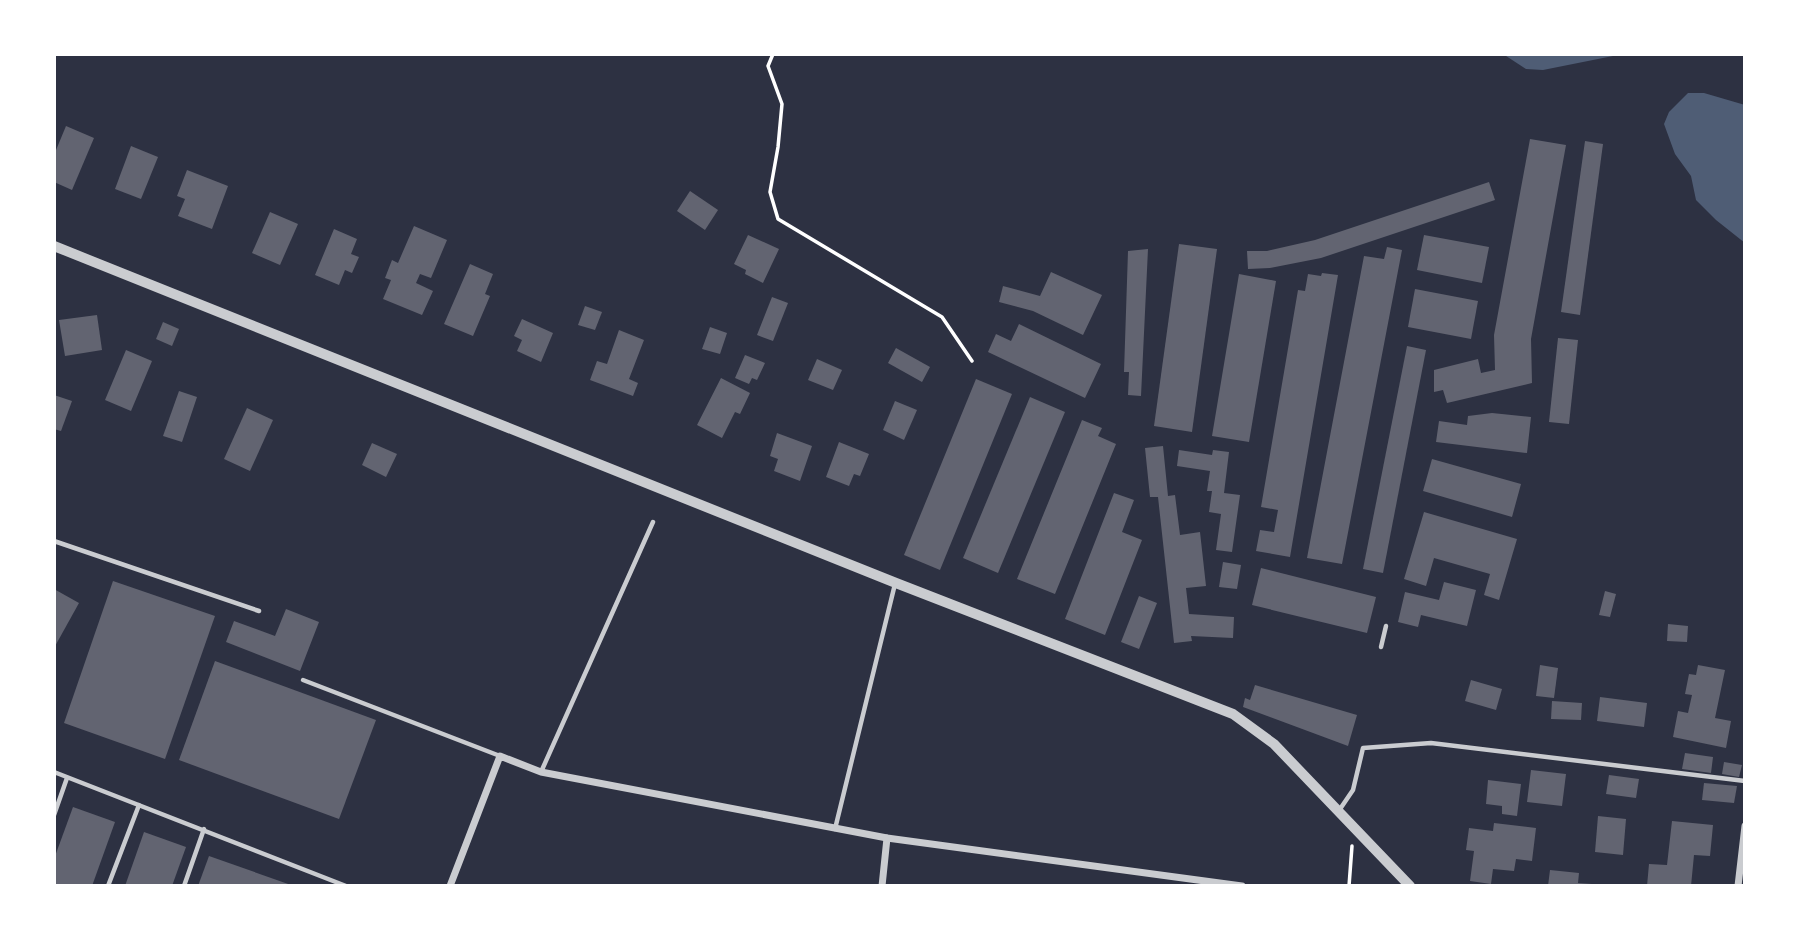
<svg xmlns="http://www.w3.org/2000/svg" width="1799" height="940" font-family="Merriweather,serif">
  <rect width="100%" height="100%" fill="#2d3142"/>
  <g fill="#4f5d75">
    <polygon points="1503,54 1623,54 1543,70 1526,69"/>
    <polygon points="1688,93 1704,93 1745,105 1745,243 1716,220 1696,200 1691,176 1675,154 1664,124 1669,112"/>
  </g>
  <g fill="#626471">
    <polygon points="66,126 94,138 72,190 54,182 54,155"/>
    <polygon points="1530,139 1566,145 1531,339 1532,383 1447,403 1443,390 1434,392 1434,370 1478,359 1481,373 1495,370 1494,335"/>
    <polygon points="1585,141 1603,144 1580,315 1561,312"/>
    <polygon points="131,146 158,157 141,199 115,189"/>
    <polygon points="187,170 228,186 212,229 178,216 185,199 177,196"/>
    <polygon points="1489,182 1495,200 1321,258 1270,268 1248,269 1247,251 1267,251 1315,240"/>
    <polygon points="690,191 718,210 705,230 677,211"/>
    <polygon points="270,212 298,224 280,265 252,253"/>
    <polygon points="414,226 447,240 431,278 420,274 416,283 433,291 422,315 383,299 391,280 385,278 392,260 398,263"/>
    <polygon points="334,229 357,239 351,254 359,257 352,273 345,270 339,285 315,275"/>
    <polygon points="748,235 779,249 763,283 745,274 746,270 734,264"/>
    <polygon points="1424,235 1489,247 1482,283 1417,270"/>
    <polygon points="1179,244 1217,249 1192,432 1154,426"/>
    <polygon points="1387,247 1402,250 1342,564 1307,558 1364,256 1384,259"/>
    <polygon points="1148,249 1141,396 1128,395 1129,372 1124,372 1128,251"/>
    <polygon points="470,264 493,274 485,294 490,296 473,336 444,324"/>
    <polygon points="1051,272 1102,295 1083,335 1033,311 999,302 1003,286 1040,296"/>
    <polygon points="1322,273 1338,275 1290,557 1256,551 1260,530 1274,532 1278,510 1261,507 1298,290 1305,291 1308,274 1321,276"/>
    <polygon points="1239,274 1276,281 1249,442 1212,436"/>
    <polygon points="1415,289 1478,301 1471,339 1408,327"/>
    <polygon points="772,297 788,303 773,341 757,335"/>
    <polygon points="585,306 602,312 595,330 578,325"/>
    <polygon points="97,315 102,350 65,356 59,320"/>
    <polygon points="522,319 553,333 541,362 517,351 522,340 514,336"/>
    <polygon points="163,322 179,329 172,346 156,339"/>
    <polygon points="1019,324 1101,364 1085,398 988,352 996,334 1011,341"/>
    <polygon points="710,327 727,333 720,354 702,349"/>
    <polygon points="619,330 644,340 629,379 638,383 633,396 590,380 597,361 607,364"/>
    <polygon points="1558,338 1578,340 1569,424 1549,422"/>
    <polygon points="1407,346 1426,350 1383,573 1363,569"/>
    <polygon points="896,348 930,367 922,382 888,363"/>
    <polygon points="126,350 152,361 131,411 105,400"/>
    <polygon points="745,355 765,363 757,380 752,378 749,384 735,378"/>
    <polygon points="817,359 842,370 833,390 808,380"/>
    <polygon points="721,378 750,393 740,414 735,412 722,438 697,425"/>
    <polygon points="976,379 1012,394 940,570 904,555"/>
    <polygon points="179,391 197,397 182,442 163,436"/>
    <polygon points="54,395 72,401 61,431 54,429"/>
    <polygon points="1030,397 1065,412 998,573 963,558"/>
    <polygon points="895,401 917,410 904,440 883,430"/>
    <polygon points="247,408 273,420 250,471 224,459"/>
    <polygon points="1492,413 1531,417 1527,453 1436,442 1439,421 1467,425 1468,416"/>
    <polygon points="1082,420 1102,428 1098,436 1116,444 1055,594 1017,579"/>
    <polygon points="777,433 812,446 800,481 774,471 778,459 770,456"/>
    <polygon points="839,442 869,454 860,476 854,474 849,486 826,477"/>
    <polygon points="372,443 397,454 386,477 362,465"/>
    <polygon points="1163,446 1168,496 1175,495 1180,535 1200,532 1206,586 1186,588 1189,614 1234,617 1233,638 1191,636 1192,641 1174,643 1158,497 1150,497 1145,448"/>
    <polygon points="1179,450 1212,455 1213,450 1229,452 1224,493 1240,495 1232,552 1216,550 1221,514 1209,512 1212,491 1207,491 1210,471 1177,466"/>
    <polygon points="1432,459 1521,484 1512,517 1423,491"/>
    <polygon points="1114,493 1134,500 1122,532 1142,540 1105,635 1065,619"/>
    <polygon points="1424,512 1517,539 1499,600 1484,595 1490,574 1434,558 1426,586 1404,579"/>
    <polygon points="1223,562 1241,565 1237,589 1219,587"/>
    <polygon points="1261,568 1376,597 1367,633 1252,605"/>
    <polygon points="113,581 215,616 165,759 64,723"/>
    <polygon points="1444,582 1476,590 1467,626 1421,615 1418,627 1398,622 1405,592 1439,600"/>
    <polygon points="54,589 79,603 54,648"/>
    <polygon points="1605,591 1616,594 1610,617 1599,615"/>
    <polygon points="1139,596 1157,603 1139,649 1121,642"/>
    <polygon points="286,609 319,622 300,671 226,642 234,621 275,636"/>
    <polygon points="1668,624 1688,626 1687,642 1667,641"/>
    <polygon points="215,661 376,720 339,819 179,760"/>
    <polygon points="1540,665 1558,668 1554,698 1536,696"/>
    <polygon points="1698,665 1725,670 1715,718 1731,721 1726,748 1673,737 1678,711 1688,713 1692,695 1685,694 1689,674 1696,675"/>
    <polygon points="1471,680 1502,689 1496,710 1465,701"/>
    <polygon points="1255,685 1357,715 1348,746 1243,707 1245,698 1250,700"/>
    <polygon points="1600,697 1647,703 1644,727 1597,721"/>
    <polygon points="1552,701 1582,703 1581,720 1551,719"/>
    <polygon points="1685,753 1713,757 1711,773 1682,769"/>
    <polygon points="1724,762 1742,765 1739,777 1722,774"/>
    <polygon points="1531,770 1566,774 1562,806 1527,802"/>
    <polygon points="1609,775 1639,779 1636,798 1606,794"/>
    <polygon points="1488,780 1521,784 1517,816 1502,814 1502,806 1486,804"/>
    <polygon points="1704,783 1737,786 1734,803 1702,800"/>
    <polygon points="73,807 115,822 92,886 54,886 54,859"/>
    <polygon points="1598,816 1626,819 1623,855 1595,852"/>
    <polygon points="1672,821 1713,825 1710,856 1694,855 1691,886 1647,886 1649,864 1667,865"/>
    <polygon points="1494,823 1536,828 1532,861 1516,859 1514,871 1493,869 1491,884 1470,881 1474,851 1466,850 1469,828 1493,831"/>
    <polygon points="144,832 186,847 172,886 125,886"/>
    <polygon points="209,856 291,885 291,886 198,886"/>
    <polygon points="1550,870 1579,873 1578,883 1592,884 1592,886 1548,886"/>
  </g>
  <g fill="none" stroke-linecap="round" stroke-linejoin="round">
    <g stroke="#fff" stroke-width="3.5">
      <polyline points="773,54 768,66 782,104 778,147 770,192 778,219 942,317 972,361"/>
      <polyline points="1349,886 1352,846"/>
    </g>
    <g stroke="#caccd0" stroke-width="4.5">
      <polyline points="54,541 259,611"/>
      <polyline points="1381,647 1386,626"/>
      <polyline points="303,680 500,756"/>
      <polyline points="54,772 346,886"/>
      <polyline points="541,772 653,522"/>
      <polyline points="1338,812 1353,790 1363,748 1431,743 1745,781"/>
      <polyline points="54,815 67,778"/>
      <polyline points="835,829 895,584"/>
      <polyline points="108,886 139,805"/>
      <polyline points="184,886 204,829"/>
    </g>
    <g stroke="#caccd0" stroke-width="7">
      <polyline points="450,886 500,756 541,772 887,838 1242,886"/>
      <polyline points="882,886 887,838"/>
      <polyline points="1738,886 1745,826"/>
    </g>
    <polyline stroke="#caccd0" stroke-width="10" points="54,246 896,583 1233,714 1274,744 1410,886"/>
  </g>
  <rect width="1799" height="940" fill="none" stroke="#ffffff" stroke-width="112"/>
</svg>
